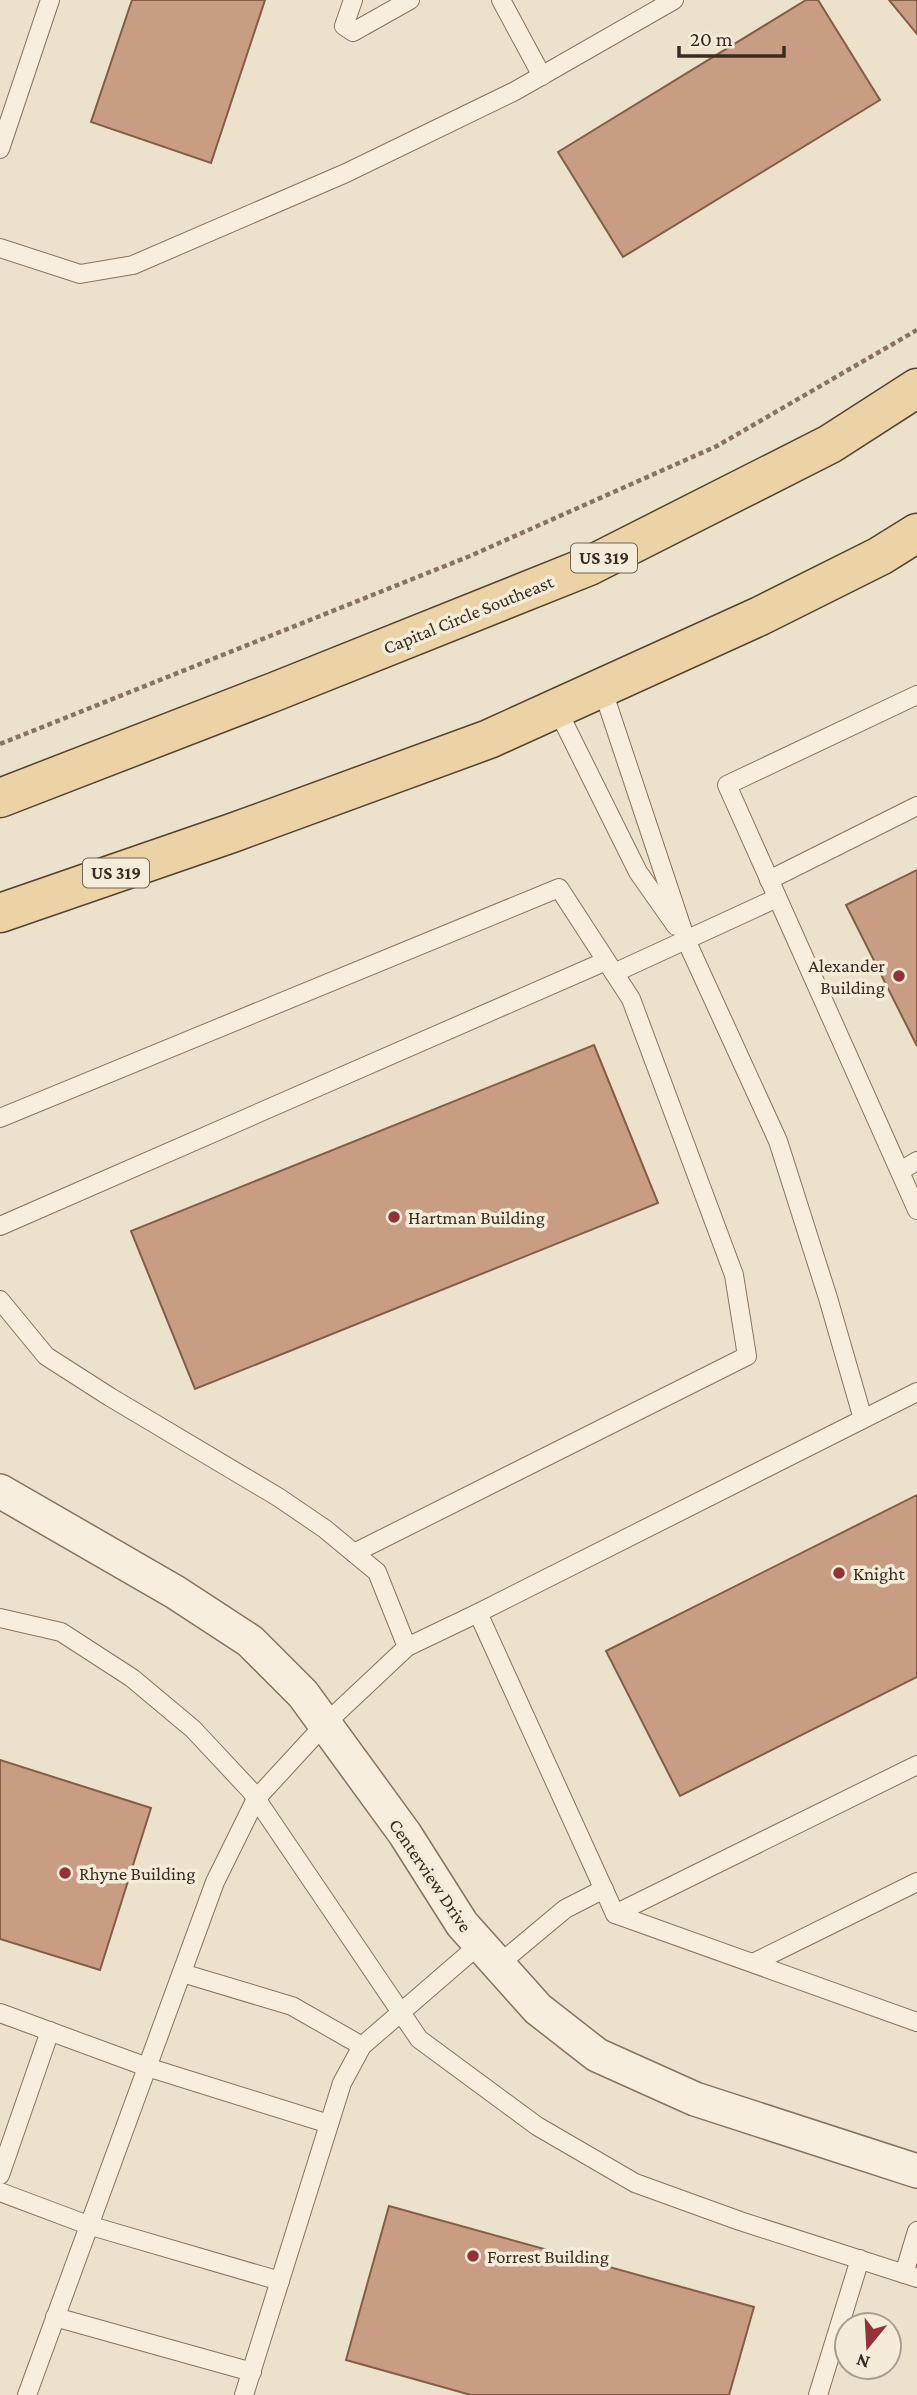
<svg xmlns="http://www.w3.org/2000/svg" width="917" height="2395" font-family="'Crimson Pro',serif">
  <rect width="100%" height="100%" fill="#ece1ca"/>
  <g fill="#c89d83" stroke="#855d47" stroke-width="2">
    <polygon points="132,0 265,0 211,163 91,122"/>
    <polygon points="806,0 818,0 880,100 623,257 558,152"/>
    <polygon points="889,0 917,0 917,34"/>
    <polygon points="917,870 917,1046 846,905"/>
    <polygon points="594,1045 658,1203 195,1389 131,1231"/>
    <polygon points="917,1495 917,1677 680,1796 606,1651"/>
    <polygon points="0,1760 151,1808 100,1970 0,1939"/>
    <polygon points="389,2206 754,2307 729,2395 471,2395 346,2360"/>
  </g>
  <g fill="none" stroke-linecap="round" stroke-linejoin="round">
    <g stroke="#88735f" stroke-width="20">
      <g id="lane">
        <polyline points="353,0 344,26 353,32 410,0"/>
        <polyline points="501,0 542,76"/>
        <polyline points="0,149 50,0"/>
        <polyline points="0,248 80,274 133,265 346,173 515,91 674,0"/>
        <polyline points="602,688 686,940 778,1141 828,1298 863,1419"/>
        <polyline points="917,695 727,785 917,1210"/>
        <polyline points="557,709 638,872 676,926"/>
        <polyline points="769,880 917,806"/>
        <polyline points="614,973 777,898"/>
        <polyline points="0,1118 559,888 631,999 734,1275 747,1356 354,1553"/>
        <polyline points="900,1171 917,1161"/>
        <polyline points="0,1226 606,961"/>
        <polyline points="0,1300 46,1356 110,1397 278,1497 325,1529 377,1572 407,1647"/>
        <polyline points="478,1613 615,1914 917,2022"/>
        <polyline points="0,1618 61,1632 132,1678 193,1729 251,1791 419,2039 537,2126 635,2183 740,2221 917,2278"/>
        <polyline points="615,1914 917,1765"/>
        <polyline points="753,1963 917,1882"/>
        <polyline points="498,1965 565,1909 604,1889"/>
        <polyline points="182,1973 292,2006 362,2046"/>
        <polyline points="0,2013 147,2067 329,2124"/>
        <polyline points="0,2175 50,2031"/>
        <polyline points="0,2192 88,2225 280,2281"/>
        <polyline points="904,2274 917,2231"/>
        <polyline points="55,2317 252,2372"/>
        <polyline points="27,2395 215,1882 256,1799 325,1724 407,1647 478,1613 917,1392"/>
        <polyline points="244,2395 342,2083 362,2046 480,1944"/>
        <polyline points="818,2395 860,2259"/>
      </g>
    </g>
    <g stroke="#88735f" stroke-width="36">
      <polyline id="street" points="0,1491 175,1592 250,1641 303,1694 405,1834 462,1924 538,2009 597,2055 695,2099 917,2171"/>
    </g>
    <g stroke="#564233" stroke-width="41">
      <g id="primary">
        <polyline points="0,798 274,692 589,566 830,444 917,388"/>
        <polyline points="0,913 232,833 489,739 760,616 880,556 917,533"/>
      </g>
    </g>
    <polyline stroke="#88735f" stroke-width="4.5" stroke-dasharray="5 3.5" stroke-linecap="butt" points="0,744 470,556 717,446 917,330"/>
    <use href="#lane" stroke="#f7eedd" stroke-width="18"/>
    <use href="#street" stroke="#f7eedd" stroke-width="33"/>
    <use href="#primary" stroke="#ecd3a5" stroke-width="38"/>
  </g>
  <g fill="#933338" stroke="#f4ebd9" stroke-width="2.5">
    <circle cx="899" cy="976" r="7"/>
    <circle cx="394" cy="1217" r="7"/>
    <circle cx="839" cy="1573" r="7"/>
    <circle cx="65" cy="1873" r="7"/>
    <circle cx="473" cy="2256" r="7"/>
  </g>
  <g text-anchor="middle" stroke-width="7" stroke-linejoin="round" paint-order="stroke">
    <g fill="#f4ebd9" stroke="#716559" stroke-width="2">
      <rect x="571" y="543.5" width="66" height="29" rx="5"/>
      <rect x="83" y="858.5" width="66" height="29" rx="5"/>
    </g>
    <g font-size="18" font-weight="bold" fill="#392c22">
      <text x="604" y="564">US 319</text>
      <text x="116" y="879">US 319</text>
    </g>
    <g font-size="19" fill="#392c22" stroke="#f4ebd9">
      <text transform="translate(468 614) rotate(-22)" y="7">Capital Circle Southeast</text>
      <text transform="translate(431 1875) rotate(56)" y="7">Centerview Drive</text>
    </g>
    <g font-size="19" fill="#392c22" stroke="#f4ebd9" text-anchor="start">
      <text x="885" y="972" text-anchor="end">Alexander<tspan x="885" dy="22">Building</tspan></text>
      <text x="408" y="1224">Hartman Building</text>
      <text x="853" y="1580">Knight</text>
      <text x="79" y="1880">Rhyne Building</text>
      <text x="487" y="2263">Forrest Building</text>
    </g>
  </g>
  <g transform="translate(868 2346) rotate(198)"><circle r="33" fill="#f4ebd9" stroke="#a99f90" stroke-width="2"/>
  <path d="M0-5L12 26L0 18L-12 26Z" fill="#933338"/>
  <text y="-10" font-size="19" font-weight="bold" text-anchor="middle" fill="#392c22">N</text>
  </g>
  <path d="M679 46v10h105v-10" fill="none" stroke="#392c22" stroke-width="3.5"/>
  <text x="690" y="46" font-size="21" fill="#392c22" stroke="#f4ebd9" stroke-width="5" paint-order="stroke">20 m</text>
</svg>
